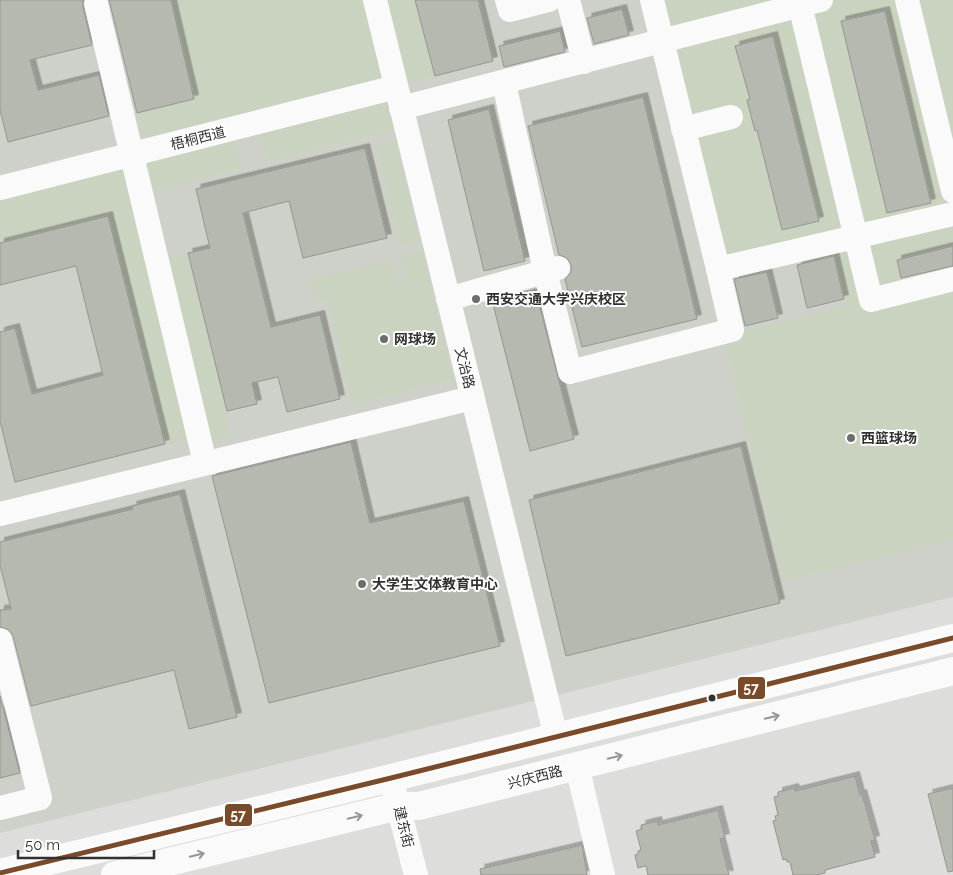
<svg xmlns="http://www.w3.org/2000/svg" width="953" height="875" font-family="Raleway,'Noto Sans SC',sans-serif">
  <defs>
    <filter id="shadow"><feDropShadow dx="4.5" dy="-4.5" stdDeviation="0" flood-color="#0004"/></filter>
  </defs>
  <rect width="100%" height="100%" fill="#dddedb"/>
  <polygon fill="#ced1c9" points="0,0 953,0 953,597 0,833"/>
  <g fill="#cad3bf">
    <polygon points="171,0 375,0 393,75 143,138 137,113 194,99"/>
    <polygon points="385,0 415,0 435,76 405,82"/>
    <polygon points="652,0 953,0 953,214 852,238 867,301 953,279 953,539 783,581 723,336 844,306 830,243 718,269"/>
    <polygon points="386,98 394,129 267,161 259,130"/>
    <polygon points="234,136 242,168 151,192 143,158"/>
    <polygon points="396,139 420,241 400,247 376,144"/>
    <polygon points="126,164 192,436 165,444 108,216 0,243 0,196"/>
    <polygon points="953,219 953,246 897,260 902,284 875,291 863,240"/>
    <polygon points="422,250 453,379 352,405 327,300 315,303 309,280 390,259 396,283 406,280 400,256"/>
    <polygon points="189,253 232,436 206,442 164,261"/>
  </g>
  <g fill="#b5b9b0" stroke="#949594" filter="url(#shadow)">
    <polygon points="0,0 83,0 83,7 92,45 30,60 38,90 99,75 109,116 8,142 0,110"/>
    <polygon points="109,0 171,0 194,99 137,113"/>
    <polygon points="415,0 478,0 493,61 435,76"/>
    <polygon points="622,9 629,35 594,44 587,18"/>
    <polygon points="885,11 931,203 887,213 841,21"/>
    <polygon points="560,31 565,52 504,67 499,46"/>
    <polygon points="773,36 819,221 782,230 757,130 755,131 747,100 750,99 735,46"/>
    <polygon points="643,97 697,319 582,347 565,279 571,272 571,265 567,258 559,255 528,126"/>
    <polygon points="489,109 525,261 484,271 448,120"/>
    <polygon points="365,148 387,238 303,258 289,201 243,213 271,327 320,315 340,399 287,412 278,377 252,383 257,404 227,411 188,253 210,248 196,189"/>
    <polygon points="108,216 165,444 15,482 0,421 0,332 15,328 32,394 103,375 76,266 0,285 0,243"/>
    <polygon points="953,246 953,266 901,278 897,260"/>
    <polygon points="834,256 844,299 807,308 797,265"/>
    <polygon points="767,272 778,318 745,326 734,279"/>
    <polygon points="536,292 574,439 530,451 493,304"/>
    <polygon points="351,442 370,523 464,501 500,646 269,703 212,476"/>
    <polygon points="741,446 780,603 566,656 529,500"/>
    <polygon points="180,494 237,717 189,729 174,670 31,706 13,636 9,630 0,627 0,610 11,609 0,565 0,542 133,509 132,506"/>
    <polygon points="0,696 20,773 0,778"/>
    <polygon points="855,776 860,795 862,794 875,840 871,841 875,857 825,870 825,873 816,875 793,875 790,862 787,862 786,859 783,860 773,821 776,820 775,816 778,815 774,797 778,796 778,792 794,788 795,791"/>
    <polygon points="953,788 953,871 948,872 928,794"/>
    <polygon points="718,810 725,838 720,839 729,875 648,875 646,866 638,868 635,855 638,854 638,851 641,850 636,831 642,829 641,825 657,821 658,825"/>
    <polygon points="582,845 587,875 481,875 480,869"/>
  </g>
  <g fill="none" stroke-linecap="round" stroke-linejoin="round">
    <g stroke="#fafafa" stroke-width="24">
      <polyline points="375,0 556,737"/>
      <polyline points="507,0 510,10 549,0"/>
      <polyline points="568,0 584,62"/>
      <polyline points="652,0 718,269 953,214"/>
      <polyline points="907,0 953,191"/>
      <polyline points="96,4 205,463"/>
      <polyline points="800,5 871,300 953,279"/>
      <polyline points="504,83 545,271 570,372 732,330 718,269"/>
      <polyline points="401,108 821,0"/>
      <polyline points="683,129 731,117"/>
      <polyline points="0,188 396,87"/>
      <polyline points="448,299 558,268"/>
      <polyline points="0,514 472,398"/>
      <polyline points="0,640 40,798 0,808"/>
      <polyline points="577,766 603,875"/>
      <polyline points="394,790 416,875"/>
    </g>
    <g stroke="#fafafa" stroke-width="28">
      <polyline points="0,873 391,778 953,638"/>
      <polyline points="115,875 399,806 419,806 953,671"/>
    </g>
    <g stroke="#fff" stroke-width="9">
      <polyline id="bus-1" points="0,873 391,778 953,638"/>
    </g>
    <use href="#bus-1" stroke="#7a4b2a" stroke-width="5"/>
  </g>
  <defs><path id="oneway-shaft" d="M-6 0H5M1.5-3L5.5 0L1.5 3" fill="none" stroke-width="1.6" stroke-linecap="round" stroke-linejoin="round" transform="scale(1.25)"/></defs>
  <g stroke="#969695">
    <use href="#oneway-shaft" transform="translate(772 717) rotate(-14)"/>
    <use href="#oneway-shaft" transform="translate(615 757) rotate(-14)"/>
    <use href="#oneway-shaft" transform="translate(355 817) rotate(-14)"/>
    <use href="#oneway-shaft" transform="translate(197 855) rotate(-14)"/>
  </g>
  <g fill="#6d6e6c" stroke="#fff" stroke-width="2">
    <circle cx="476" cy="299" r="5"/>
    <circle cx="384" cy="339" r="5"/>
    <circle cx="851" cy="438" r="5"/>
    <circle cx="362" cy="584" r="5"/>
  </g>
  <circle fill="#313230" stroke="#fff" stroke-width="2" cx="712" cy="698" r="4.5"/>
  <g text-anchor="middle" stroke-width="4" stroke-linejoin="round" paint-order="stroke">
    <g font-size="14" fill="#313230" stroke="#fff">
      <text transform="translate(198 138) rotate(-14)" y="5">梧桐西道</text>
      <text transform="translate(465 368) rotate(76)" y="5">文治路</text>
      <text transform="translate(535 777) rotate(-14)" y="5">兴庆西路</text>
      <text transform="translate(404 827) rotate(76)" y="5">建东街</text>
    </g>
    <g font-size="14" font-weight="bold" fill="#313230" stroke="#fff" text-anchor="start">
      <text x="486" y="304">西安交通大学兴庆校区</text>
      <text x="394" y="344">网球场</text>
      <text x="861" y="443">西篮球场</text>
      <text x="372" y="589">大学生文体教育中心</text>
    </g>
  </g>
  <g stroke="#fff" stroke-width="2">
    <rect x="737" y="676" width="29" height="24" rx="5" fill="#7a4b2a"/>
    <rect x="224" y="803" width="29" height="24" rx="5" fill="#7a4b2a"/>
  </g>
  <g font-size="14" text-anchor="middle" font-weight="bold" fill="#fff">
    <text x="751" y="693">57</text>
    <text x="238" y="820">57</text>
  </g>
  <path d="M18 850v8h136v-8" fill="none" stroke="#313230" stroke-width="2.5"/>
  <text x="25" y="850" font-size="15" fill="#313230" stroke="#ffffff" stroke-width="4" paint-order="stroke">50 m</text>
</svg>
